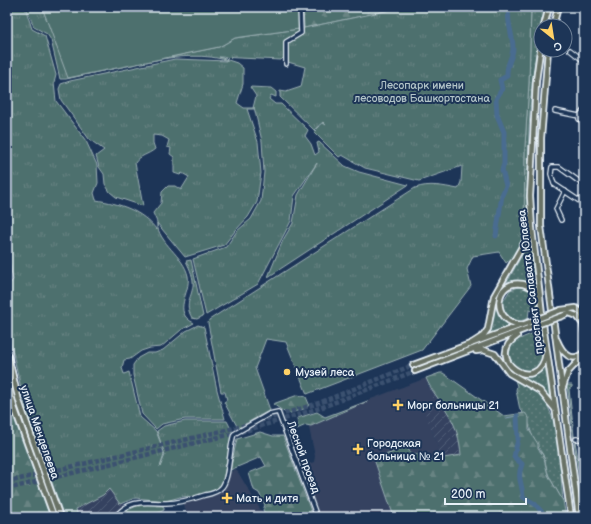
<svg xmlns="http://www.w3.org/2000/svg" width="591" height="524" font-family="'Balsamiq Sans',sans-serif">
  <defs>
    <pattern id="industrial-furrows" width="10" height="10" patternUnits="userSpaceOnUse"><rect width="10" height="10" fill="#344361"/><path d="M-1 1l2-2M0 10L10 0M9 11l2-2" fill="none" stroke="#515f78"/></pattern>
    <pattern id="grass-dots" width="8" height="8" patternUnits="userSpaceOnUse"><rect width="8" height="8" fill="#4e6f6e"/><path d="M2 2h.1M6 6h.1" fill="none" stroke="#688483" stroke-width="1.8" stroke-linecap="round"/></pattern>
    <pattern id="forest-firs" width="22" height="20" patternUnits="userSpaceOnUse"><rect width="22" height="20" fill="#4e6f6e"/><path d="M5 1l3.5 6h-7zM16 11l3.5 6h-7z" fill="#688483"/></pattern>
    <pattern id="park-tufts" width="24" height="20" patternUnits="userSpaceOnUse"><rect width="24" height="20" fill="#4e6f6e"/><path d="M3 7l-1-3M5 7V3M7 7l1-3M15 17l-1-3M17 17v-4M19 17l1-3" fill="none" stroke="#688483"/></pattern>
  </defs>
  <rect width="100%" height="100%" fill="#1d3557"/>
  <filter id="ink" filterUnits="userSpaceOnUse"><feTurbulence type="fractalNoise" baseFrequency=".025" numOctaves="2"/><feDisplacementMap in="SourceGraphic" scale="8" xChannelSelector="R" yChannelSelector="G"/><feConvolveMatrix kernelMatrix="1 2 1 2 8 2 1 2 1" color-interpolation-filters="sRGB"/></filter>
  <g filter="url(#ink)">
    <g fill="#344361">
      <polygon points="426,378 435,406 425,410 439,450 431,454 434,460 426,461 423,454 374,459 394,517 320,517 302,466 314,462 315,456 308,423"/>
      <polygon points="236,469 265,517 188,517 183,503 219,492 223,489 226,483 228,473"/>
    </g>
    <g fill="url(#industrial-furrows)">
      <polygon points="429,386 449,414 460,438 461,455 434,460 431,454 439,450 424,410 435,406 428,388"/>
      <polygon points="111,488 125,506 113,517 79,517 76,507"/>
    </g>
    <g fill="url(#grass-dots)" stroke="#9bb0b3">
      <path d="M531 7H545C532 59 529 111 528 165 527 189 530 214 524 237L525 146 529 84Z"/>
      <path d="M530 240 535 287C525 281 518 280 506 284Z"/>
      <path d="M522 286C537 291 538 301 539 315L534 311 529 310 528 319 515 322 506 316 502 303 510 290Z"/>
      <path d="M496 298C495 311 500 324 515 326L486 336C496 325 492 312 496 298Z"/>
      <path d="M541 331C544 350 548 359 531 371 516 373 501 358 514 343 519 338 527 336 534 333L536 336Z"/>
      <path d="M545 364 550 400 542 389 514 373V372C527 379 536 375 545 364Z"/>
      <path d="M514 377C524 384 535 390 543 399 560 419 560 474 563 501 558 492 553 484 549 476 546 470 546 461 543 455 536 444 529 432 528 418L520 410 516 390 517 386Z"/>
      <polygon points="567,385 572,385 572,387 569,389 574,436 584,492 584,517"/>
    </g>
    <g fill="url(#forest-firs)" stroke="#9bb0b3">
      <polygon points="303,7 405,7 304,28"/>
      <path d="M440 373H443L504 416 525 413 529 418V430L538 444V449L543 455 548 475 563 501 566 517H394L374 459 407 447 411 454H423L426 461 461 455C460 440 456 426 448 413 441 401 431 391 426 378Z"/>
      <polygon points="298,395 306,397 309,404 307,408 287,414 273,404"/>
      <polygon points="7,399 50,517 7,517"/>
      <polygon points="368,401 311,426 306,425 292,431 290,430 298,425 297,418 317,412 325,417"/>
      <polygon points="260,432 273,436 283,436 312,514 308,517 267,517 263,510 265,505 259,493 254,490 249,473 266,466 261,457 230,470 237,439"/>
      <polygon points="143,503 157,503 164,507 164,510 151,517 119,517 126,511"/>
    </g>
    <g fill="url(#park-tufts)" stroke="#9bb0b3">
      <path d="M7 7H25L32 29 45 36 56 75 54 83 56 101 86 141 97 165 98 183 94 193 96 200C121 204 141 210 157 230V222L153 213 161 203 162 192 168 186H175L181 190 189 177 182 173 180 175 174 173V157L170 154 171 148 167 147 169 140 162 136 153 135V143L155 149C148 155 140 155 135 163L143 206 116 197 110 192 105 184 104 174 99 167 96 156 104 150 89 139 61 100 59 89 61 84 70 81 175 59 228 61C188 46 109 70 66 79H60L51 40 47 34 34 27 26 7H42L69 78 219 47 235 38 299 29 301 34 304 28 405 7H531L529 83 525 146 524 237 515 255 506 263 499 252 473 256 467 269 471 286 422 350 307 394 286 342 266 339 255 368 270 410 238 428 224 402 227 400 225 392H221L208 323 209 320 415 188C430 183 442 186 458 189L461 182 462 166 419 181 365 168 342 155 339 157 314 132 323 123 326 125 323 122 314 130 280 97V91L286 92 301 87 305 67 288 62 287 43 285 42 284 57 281 60 219 57 237 63 243 68V84L237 103 244 108H253L256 96 250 87 271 88 276 92V97L271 95 269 99 275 104H281L308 130 305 136 311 144 315 155 319 152 317 143 319 142 345 166 359 172 408 185 268 277 283 240 293 223 298 195 317 163 294 196 291 221 258 284 206 315 193 259 226 247 237 231 251 219 261 201 264 172 262 141 254 107V109H247L258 142 261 173 257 202 248 217 235 231 224 245 185 257 157 223C158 243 184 256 188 276 191 293 171 312 194 323L181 330 161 347 150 348 141 351 130 359 124 360 122 368 124 374 129 372 140 417 156 431 161 444 164 455 160 467 165 455 157 431 164 426 185 421H227L232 431 223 481 219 489 200 496 180 497 166 501 135 498 120 504 109 489 103 495 76 509 78 517H64L26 409 7 328V287L13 280 10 264 7 263Z"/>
      <path d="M191 260 203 316 197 319 192 318C184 303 191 300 193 286 194 278 190 269 186 261Z"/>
      <polygon points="198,325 204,327 217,390 225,419 185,419 162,424 156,429 142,414 133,375 133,365 138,358 147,353 155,353 163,350 186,331"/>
    </g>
    <polygon fill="#4e6f6e" stroke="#9bb0b3" points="42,7 298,7 299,29 235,38 219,47 68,78"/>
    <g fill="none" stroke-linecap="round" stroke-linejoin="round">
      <polyline stroke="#89a1ba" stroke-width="1" points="506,418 517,416"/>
      <g stroke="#496c90" stroke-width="5">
        <path d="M496 236 502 195 506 186 502 170 504 164V132L497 115 496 99 502 89 500 80 507 76C506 63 513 58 513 48 513 34 506 22 509 7"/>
        <path d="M517 416 518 439 514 457 522 464C516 480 523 483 523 497L535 504 546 517"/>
      </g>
      <g stroke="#3b516f" stroke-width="4.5" stroke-dasharray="4.5 2" stroke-linecap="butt">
        <polyline points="7,482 247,425 319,403 413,365"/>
        <polyline points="7,489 248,430 320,408 415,371"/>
      </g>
      <g stroke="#e8f1f8" stroke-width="6">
        <g id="minor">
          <polyline points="570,50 584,61"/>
          <polyline points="286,64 286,42 301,33 300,7"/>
          <polyline points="555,111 579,116 584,110"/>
          <polyline points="579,116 579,119 584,123"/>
          <polyline points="584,185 559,167 552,167 551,174 554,184 584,204"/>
          <polyline points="561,220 556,209 565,191"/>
          <polyline points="576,439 584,439"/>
          <path d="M115 517C131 498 145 503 166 503 179 503 193 499 205 495 211 494 218 492 222 487 230 477 229 448 234 434L269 414 278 412 317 517"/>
        </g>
      </g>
      <g stroke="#e8f1f8" stroke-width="8">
        <g id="major">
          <polyline points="544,26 549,7"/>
          <polyline points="553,26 558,7"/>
          <polyline points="541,44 536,81 532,161 530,196 532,229 544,331 571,517"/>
          <polyline points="548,50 541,138 541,226 579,517"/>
          <polyline points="561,310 576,308 581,312 584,320"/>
          <polyline points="562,316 569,313 577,316 583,324 584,331"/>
          <path d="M521 325C489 321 495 278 523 284 531 286 537 291 540 298"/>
          <path d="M517 336C482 359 539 398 546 353"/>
          <path d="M557 340C562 352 572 365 584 352"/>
          <polyline points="469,345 483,336 488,329 494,296 532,229"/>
          <polyline points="476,351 483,350 495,354 509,373 540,391 555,409"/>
          <polyline points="7,352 19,401 60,517"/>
          <polyline points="413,365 530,322"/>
          <polyline points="415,371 531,327"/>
          <polyline points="7,378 14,407 54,517"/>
          <polyline points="563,387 568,372 584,355"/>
        </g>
      </g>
      <use href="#minor" stroke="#1d3557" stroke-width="3.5"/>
      <use href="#major" stroke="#697266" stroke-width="4.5"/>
      <g stroke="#e8f1f8" stroke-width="8" stroke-linecap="butt">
        <g id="major-bridge">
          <polyline points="530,322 561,310"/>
          <polyline points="531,327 562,316"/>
        </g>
      </g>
      <use href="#major-bridge" stroke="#697266" stroke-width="4.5"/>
    </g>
  </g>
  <g fill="#ffd166" stroke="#1d3557" stroke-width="1.5">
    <circle cx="287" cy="372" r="4"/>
    <path d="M396 399h4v4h4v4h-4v4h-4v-4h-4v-4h4z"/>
    <path d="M356 443h4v4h4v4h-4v4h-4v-4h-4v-4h4z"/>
    <path d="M225 492h4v4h4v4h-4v4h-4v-4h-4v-4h4z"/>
  </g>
  <g text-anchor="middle" stroke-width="4" stroke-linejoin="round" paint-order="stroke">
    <g font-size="11" fill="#b2c4c8" stroke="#1d3557">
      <text x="422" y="89">Лесопарк имени<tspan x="422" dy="13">лесоводов Башкортостана</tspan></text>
    </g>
    <g font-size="11" fill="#e8f1f8" stroke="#1d3557">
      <text transform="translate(530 282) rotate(-97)" y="4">проспект Салавата Юлаева</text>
      <text transform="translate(40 432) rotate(71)" y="4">улица Менделеева</text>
      <text transform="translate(304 457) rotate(70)" y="4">Лесной проезд</text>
    </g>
    <g font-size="11" fill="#e8f1f8" stroke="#1d3557" text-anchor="start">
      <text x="295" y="376">Музей леса</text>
      <text x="407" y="409">Морг больницы 21</text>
      <text x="367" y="447">Городская<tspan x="367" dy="13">больница № 21</tspan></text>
      <text x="236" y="502">Мать и дитя</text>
    </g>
  </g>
  <rect width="591" height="524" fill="none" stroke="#1d3557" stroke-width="24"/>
  <rect x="12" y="12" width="567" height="500" fill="none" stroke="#e8f1f8" stroke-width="1.5" filter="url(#ink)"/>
  <g transform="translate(553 38) rotate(150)"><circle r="19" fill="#1d3557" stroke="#6e8097"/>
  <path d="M0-3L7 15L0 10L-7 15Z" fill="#ffd166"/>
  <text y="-6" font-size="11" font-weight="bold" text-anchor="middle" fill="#e8f1f8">С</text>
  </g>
  <path d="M445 498v6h81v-6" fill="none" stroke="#e8f1f8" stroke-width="2"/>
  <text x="451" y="498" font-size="12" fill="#e8f1f8" stroke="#1d3557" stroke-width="3" paint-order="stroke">200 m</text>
</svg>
